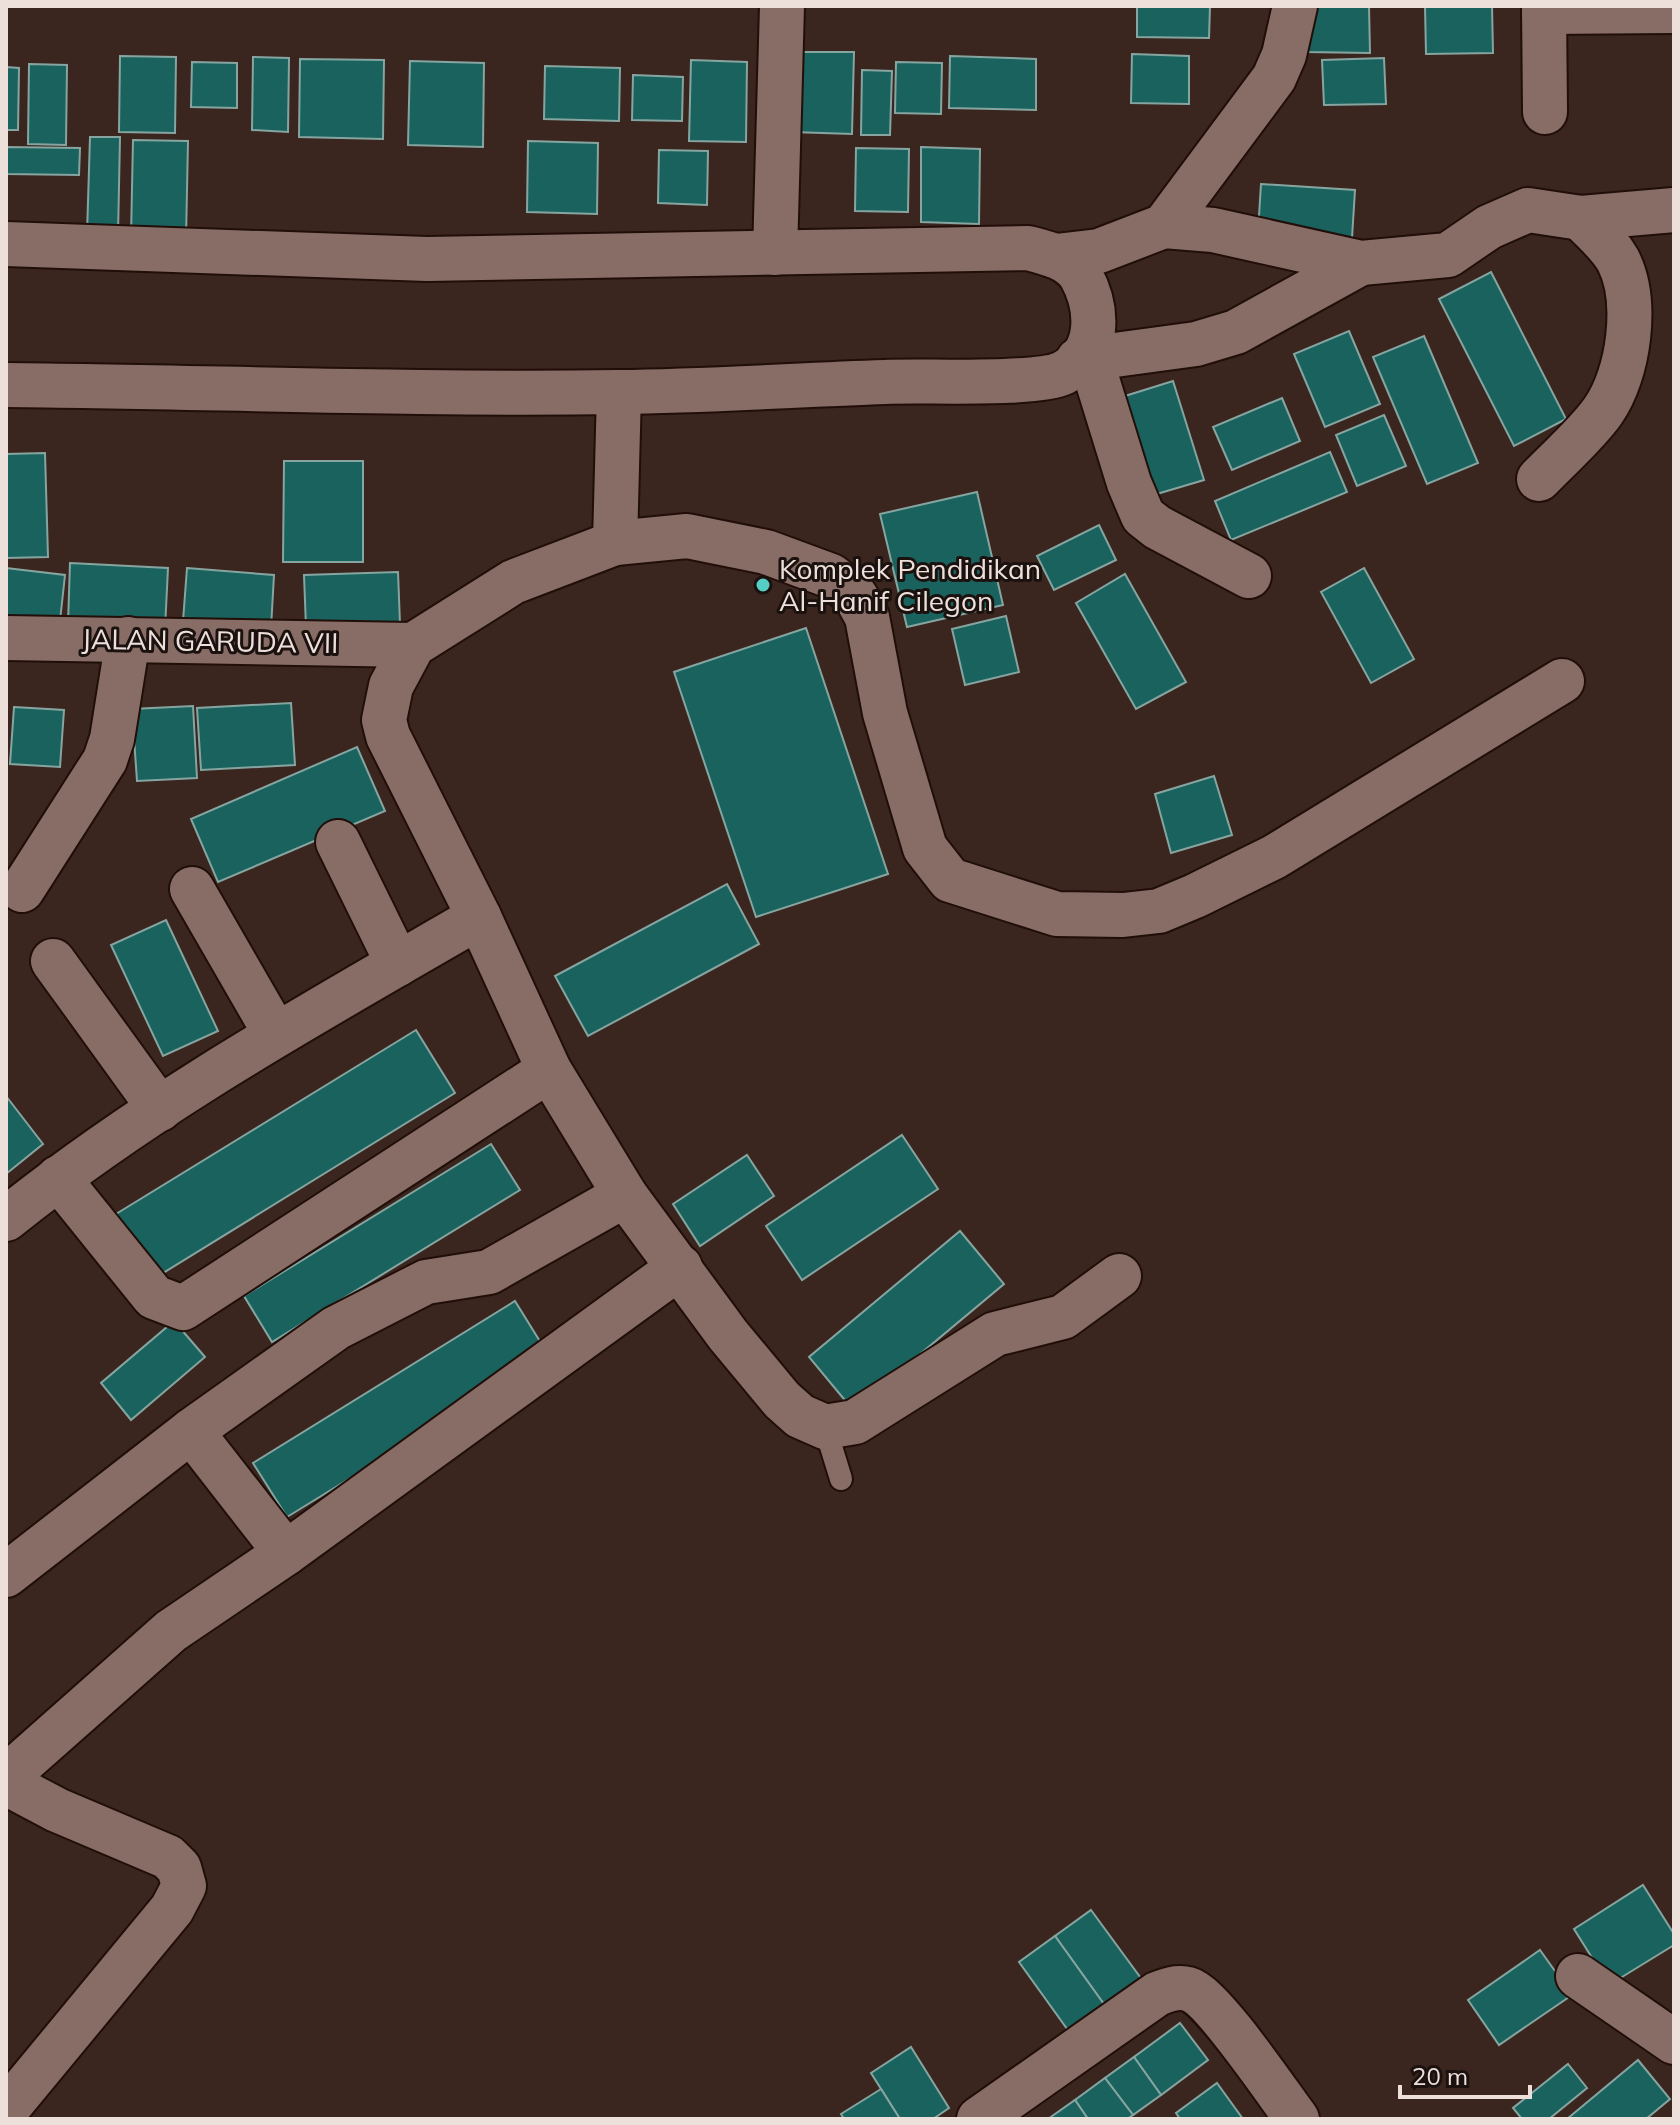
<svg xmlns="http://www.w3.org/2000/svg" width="1680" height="2125" font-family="Mulish,sans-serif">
  <rect width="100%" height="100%" fill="#3b261f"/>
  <g fill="#19625d" stroke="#86a5a1" stroke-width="2">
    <polygon points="1137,6 1210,6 1209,38 1137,37"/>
    <polygon points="1308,6 1369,6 1370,53 1307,52"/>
    <polygon points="1425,6 1492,6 1493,53 1426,54"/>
    <polygon points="793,52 854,52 852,134 792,132"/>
    <polygon points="1132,54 1189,56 1189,104 1131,103"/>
    <polygon points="120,56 176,57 175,133 119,132"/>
    <polygon points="950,56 1036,59 1036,110 949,108"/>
    <polygon points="253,57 289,58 288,132 252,130"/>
    <polygon points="1384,58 1386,104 1324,105 1322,60"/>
    <polygon points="300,59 384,60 383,139 299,137"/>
    <polygon points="691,60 747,62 746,142 689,141"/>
    <polygon points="410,61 484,63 483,147 408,145"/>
    <polygon points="192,62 237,63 237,108 191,107"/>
    <polygon points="896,62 942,63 941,114 895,113"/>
    <polygon points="29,64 67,65 66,145 28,144"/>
    <polygon points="545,66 620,68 619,121 544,119"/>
    <polygon points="6,67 19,68 18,130 6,130"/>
    <polygon points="862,70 892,71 890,135 861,135"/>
    <polygon points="633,75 683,77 682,121 632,120"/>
    <polygon points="90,137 120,137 118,235 87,234"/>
    <polygon points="133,140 188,141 186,239 131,237"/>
    <polygon points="528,141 598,143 597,214 527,212"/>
    <polygon points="6,147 80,148 79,175 6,174"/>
    <polygon points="921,147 980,149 979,224 921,222"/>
    <polygon points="856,148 909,149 908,212 855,211"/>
    <polygon points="659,150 708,151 707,205 658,203"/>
    <polygon points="1261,184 1355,190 1352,238 1258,232"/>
    <polygon points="1491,272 1566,419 1514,446 1439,299"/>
    <polygon points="1349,331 1380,404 1325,427 1294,354"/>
    <polygon points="1424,336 1478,463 1427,484 1373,357"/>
    <polygon points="1173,381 1204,480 1140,499 1109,401"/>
    <polygon points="1282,398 1300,441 1232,470 1213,427"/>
    <polygon points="1384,415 1406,466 1357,486 1336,435"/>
    <polygon points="1330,452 1347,492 1231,540 1215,501"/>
    <polygon points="45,453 48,557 6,558 6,454"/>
    <polygon points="284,461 363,461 363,562 283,562"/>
    <polygon points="977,492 1003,605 907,627 880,514"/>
    <polygon points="1099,525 1116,560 1054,590 1037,556"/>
    <polygon points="70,563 168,568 165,629 68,624"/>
    <polygon points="6,568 65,575 59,630 6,624"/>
    <polygon points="187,568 274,575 271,628 183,621"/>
    <polygon points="1364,568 1414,659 1371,683 1321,592"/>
    <polygon points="398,572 400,624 306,627 304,575"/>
    <polygon points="1125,574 1186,682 1136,709 1076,603"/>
    <polygon points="1006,616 1019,672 965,685 952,629"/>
    <polygon points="806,628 888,874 756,917 674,672"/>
    <polygon points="291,703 295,765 201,770 197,708"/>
    <polygon points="193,706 197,778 137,781 132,709"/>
    <polygon points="14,707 64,710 60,767 10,764"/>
    <polygon points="357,747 385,811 218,882 191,819"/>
    <polygon points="1214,776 1232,835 1171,853 1155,794"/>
    <polygon points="727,884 759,944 588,1036 555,976"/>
    <polygon points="166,920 218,1031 163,1056 111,945"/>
    <polygon points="416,1030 455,1093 155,1278 116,1214"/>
    <polygon points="6,1096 43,1144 6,1174"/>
    <polygon points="902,1135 938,1189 802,1280 766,1226"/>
    <polygon points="491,1144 520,1190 272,1342 244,1296"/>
    <polygon points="747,1155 774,1196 700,1246 673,1204"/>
    <polygon points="960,1231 1004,1284 853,1410 809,1357"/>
    <polygon points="515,1301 549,1356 287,1517 253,1463"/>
    <polygon points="174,1321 205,1357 131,1420 101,1383"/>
    <polygon points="1643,1885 1674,1934 1674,1945 1609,1985 1574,1929"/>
    <polygon points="1091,1910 1143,1981 1106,2007 1055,1936"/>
    <polygon points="1055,1936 1106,2007 1070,2033 1019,1962"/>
    <polygon points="1540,1950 1572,1995 1499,2045 1468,2000"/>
    <polygon points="1180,2023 1208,2060 1161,2095 1134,2057"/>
    <polygon points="911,2047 949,2108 933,2119 900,2119 871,2073"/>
    <polygon points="1134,2057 1161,2095 1133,2115 1105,2078"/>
    <polygon points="1638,2060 1670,2099 1646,2119 1567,2119"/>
    <polygon points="1568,2064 1587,2088 1549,2119 1522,2119 1513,2108"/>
    <polygon points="1105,2078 1133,2115 1127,2119 1088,2119 1075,2100"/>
    <polygon points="1217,2083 1243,2119 1180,2119 1176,2113"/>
    <polygon points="881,2089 900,2119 844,2119 841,2114"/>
    <polygon points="1075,2100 1088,2119 1048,2119"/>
  </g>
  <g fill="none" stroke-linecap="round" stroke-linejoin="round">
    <g stroke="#210e09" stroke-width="26">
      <polyline id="lane" points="825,1427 841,1479"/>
    </g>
    <g stroke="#210e09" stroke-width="48">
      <g id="street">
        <polyline points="1544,6 1545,112"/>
        <polyline points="1544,12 1674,11"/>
        <polyline points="1164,226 1213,230 1361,263 1448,255 1489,227 1528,210 1581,218 1674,210"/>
        <path d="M6 244 427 259 1028 248C1047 253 1070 258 1081 276 1098 307 1102 354 1063 373 1036 386 922 380 885 382 796 385 707 391 619 392 415 395 210 387 6 385"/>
        <polyline points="775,253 782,6"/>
        <polyline points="1056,256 1099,251 1164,226 1274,78 1284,55 1295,6"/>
        <polyline points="1078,360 1196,344 1236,332 1361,263"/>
        <polyline points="1091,360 1129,483 1143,516 1157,527 1249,576"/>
        <polyline points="619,392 615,543 513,582 413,645 391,686 384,720 388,736 479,917 549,1070 625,1195 728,1335 782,1400 800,1416 825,1427 855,1422 995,1334 1063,1317 1119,1276"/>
        <path d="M1539 479C1560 457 1586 435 1603 411 1629 374 1639 301 1618 260 1609 244 1594 232 1581 218"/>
        <polyline points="615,543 687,536 766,552 831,576 844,586 856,597 867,617 885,713 925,848 950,880 1057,914 1123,915 1159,911 1195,896 1274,857 1562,681"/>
        <polyline points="6,638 413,645"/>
        <polyline points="338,842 398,964"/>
        <polyline points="192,889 275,1033"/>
        <polyline points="22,890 105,760 112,739 128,639"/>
        <polyline points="53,961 160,1109"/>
        <polyline points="58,1178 154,1297 183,1308 549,1070"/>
        <path d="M6 1219C153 1101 317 1011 479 917"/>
        <polyline points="191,1431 286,1553"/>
        <polyline points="6,1575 191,1431 336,1328 426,1282 489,1272 625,1195"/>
        <polyline points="6,1777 171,1631 286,1553 680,1267"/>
        <polyline points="6,1783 57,1810 168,1857 179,1868 184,1886 172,1909 6,2110"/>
        <polyline points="1578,1976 1674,2042"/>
        <path d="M979 2119 1157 1994C1167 1990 1177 1986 1188 1989 1212 1995 1278 2094 1297 2119"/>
      </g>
    </g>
    <use href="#lane" stroke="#876d66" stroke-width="22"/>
    <use href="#street" stroke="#876d66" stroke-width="44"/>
  </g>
  <circle fill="#55cec5" stroke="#1b120f" stroke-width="3" cx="763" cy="585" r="8"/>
  <g text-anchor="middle" stroke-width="6" stroke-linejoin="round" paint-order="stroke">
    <g font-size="28" fill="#eddfda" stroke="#1b120f" text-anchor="start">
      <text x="779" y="579">Komplek Pendidikan<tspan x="779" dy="32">Al-Hanif Cilegon</tspan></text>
    </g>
    <g font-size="28" fill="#eddfda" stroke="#1b120f">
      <text transform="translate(210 641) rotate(1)" y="10">JALAN GARUDA VII</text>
    </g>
  </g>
  <rect width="1680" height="2125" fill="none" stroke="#eddfda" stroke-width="16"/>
  <path d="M1400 2085v12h130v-12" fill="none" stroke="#eddfda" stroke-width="4"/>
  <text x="1412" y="2085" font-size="24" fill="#eddfda" stroke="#1b120f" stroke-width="6" paint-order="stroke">20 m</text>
</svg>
